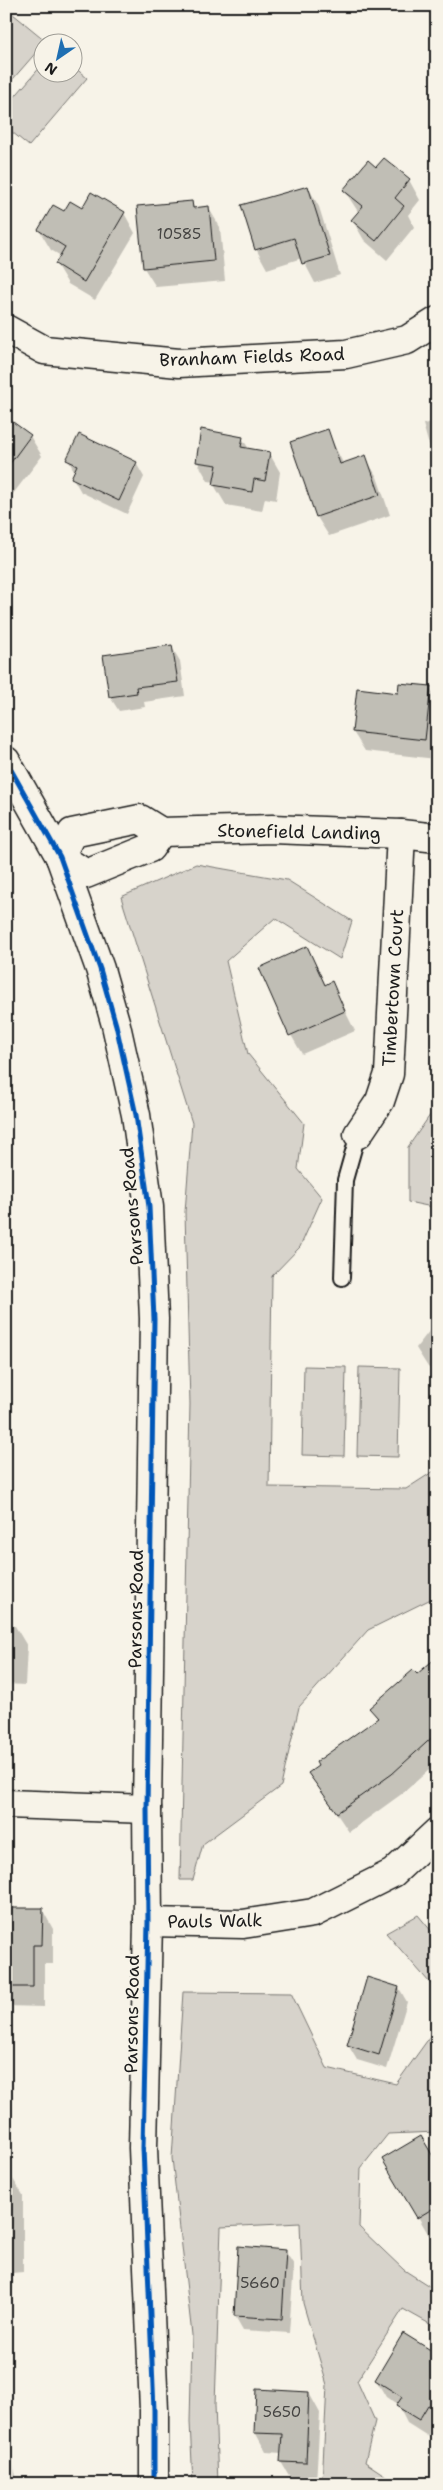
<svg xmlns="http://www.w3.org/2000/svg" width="443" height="2490" font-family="'Shantell Sans',sans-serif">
  <rect width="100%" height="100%" fill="#f7f3e8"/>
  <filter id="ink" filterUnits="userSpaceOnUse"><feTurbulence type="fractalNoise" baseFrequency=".02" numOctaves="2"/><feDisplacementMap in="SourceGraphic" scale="10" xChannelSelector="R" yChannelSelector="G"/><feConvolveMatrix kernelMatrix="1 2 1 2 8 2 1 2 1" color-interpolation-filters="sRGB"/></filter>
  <g filter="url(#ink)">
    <g fill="#d7d3cb" stroke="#7a7874">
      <polygon points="13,14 46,41 6,87 6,22"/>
      <polygon points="42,65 42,72 72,72 73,66 87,78 29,146 6,127 6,107"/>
      <polygon points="196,864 287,880 352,921 340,959 275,918 226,961 248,1054 304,1123 298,1169 322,1198 300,1247 272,1276 269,1487 406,1489 437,1469 437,1596 368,1630 299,1707 281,1786 203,1844 193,1880 180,1880 190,1404 185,1212 192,1123 121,897"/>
      <polygon points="437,1105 437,1208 408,1202 408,1147"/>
      <polygon points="304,1366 346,1367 344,1456 302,1455"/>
      <polygon points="359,1367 400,1368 398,1457 357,1456"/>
      <polygon points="418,1915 437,1938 437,1991 386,1933"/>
      <polygon points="183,1992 291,1993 327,2068 396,2084 437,2027 437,2132 388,2134 361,2168 359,2227 404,2270 437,2291 437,2328 403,2309 357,2381 375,2421 365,2462 398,2484 322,2484 327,2385 303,2303 300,2223 221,2227 215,2405 218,2484 193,2484 190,2422 192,2335 172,2158"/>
    </g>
    <g fill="#0003">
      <polygon points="437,122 437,139 432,130"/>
      <polygon points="377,169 409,180 420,200 408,215 414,227 387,260 364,240 353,221 359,213 344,190"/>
      <polygon points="308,187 319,207 340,275 315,283 302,258 267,269 256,249"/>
      <polygon points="191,202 195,209 208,207 220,227 225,281 156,287 144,268"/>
      <polygon points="83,209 124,213 135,233 95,300 68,284 56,264 61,256 51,250 39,230"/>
      <polygon points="437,421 437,456 436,457 428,442 423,424"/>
      <polygon points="6,422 30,436 42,456 6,503"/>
      <polygon points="327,431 344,465 365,457 377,477 390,515 329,536 317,517 291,443"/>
      <polygon points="242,438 249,449 269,453 280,472 276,500 265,498 262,511 226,505 214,485 215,482 208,481 197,461"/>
      <polygon points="68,460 136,463 144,477 127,514 81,492 73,478 75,472"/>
      <polygon points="171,646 180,661 185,696 144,702 145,707 119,711 110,697 104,656"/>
      <polygon points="430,687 437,699 436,759 365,751 353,732 399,695"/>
      <polygon points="307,948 326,985 331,983 355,1031 302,1054 291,1035"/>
      <polygon points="437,1321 437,1374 428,1367 416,1348"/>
      <polygon points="6,1626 15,1626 27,1646 25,1685 6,1684"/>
      <polygon points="437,1659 437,1763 403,1793 349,1832 310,1774 378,1720 371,1708 417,1676"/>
      <polygon points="42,1909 53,1929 53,1964 44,1964 44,2007 6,2006 6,1940 12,1940"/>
      <polygon points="399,1988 407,2002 387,2069 357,2060 348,2045"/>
      <polygon points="384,2159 437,2166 437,2232 430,2237"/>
      <polygon points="6,2176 11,2176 23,2195 23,2272 12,2273 13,2289 6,2289"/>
      <polygon points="285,2251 294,2265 289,2333 243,2330 235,2316"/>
      <polygon points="437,2355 437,2431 434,2429 429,2437 407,2423 398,2405 386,2397 376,2380"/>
      <polygon points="309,2393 320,2413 316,2483 293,2482 281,2462 282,2453 266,2452 255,2432"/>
      <polygon points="6,2444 9,2449 18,2484 6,2484"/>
    </g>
    <g fill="#c0beb5" stroke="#1c1c1c">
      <polygon points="384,158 410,179 395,198 404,206 376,241 351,220 363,206 343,190 368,160 376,167"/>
      <polygon points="308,186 330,256 302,264 294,238 255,250 241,205"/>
      <polygon points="91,192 125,212 84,282 55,264 65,247 38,230 53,205 64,211 70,201 82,208"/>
      <polygon points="192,201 193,208 209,206 214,261 143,268 137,206"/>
      <polygon points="6,417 31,435 6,469"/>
      <polygon points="201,429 243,437 241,447 270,452 265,481 254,479 252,492 213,485 217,465 196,462"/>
      <polygon points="328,429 340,464 366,455 380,495 316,517 290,442"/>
      <polygon points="79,434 137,462 119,501 71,478 77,465 66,460"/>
      <polygon points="172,645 178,682 136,687 137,693 109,697 103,655"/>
      <polygon points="399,683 431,686 425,740 352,732 357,688 398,693"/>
      <polygon points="307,946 325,985 332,981 345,1011 289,1036 259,968"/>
      <polygon points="437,1657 437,1733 392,1774 337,1813 308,1773 318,1766 316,1762 378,1718 369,1708 413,1670 417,1674"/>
      <polygon points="11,1908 43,1908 42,1945 33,1945 33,1987 6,1987 6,1939 10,1939"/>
      <polygon points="367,1977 399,1987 379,2055 347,2045"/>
      <polygon points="421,2136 437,2163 437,2206 417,2218 382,2159"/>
      <polygon points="238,2246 286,2250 282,2319 234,2316"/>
      <polygon points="403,2333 437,2354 437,2409 428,2405 419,2420 396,2406 402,2397 375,2380"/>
      <polygon points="256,2389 309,2392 306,2463 280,2462 282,2434 254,2433"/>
    </g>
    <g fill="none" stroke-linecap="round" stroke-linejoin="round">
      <g stroke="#1c1c1c" stroke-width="18">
        <polyline id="service" points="342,1278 345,1180 358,1134"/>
      </g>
      <g stroke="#1c1c1c" stroke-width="31">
        <g id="minor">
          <polyline points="6,329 44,350 179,363 346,354 407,340 437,321"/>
          <polyline points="6,761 60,857 100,969 116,1025 136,1115 149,1207 154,1319 147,1809 148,1922 143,2148 154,2410 154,2484"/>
          <polyline points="60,857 72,833 140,819 161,832 272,829 401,834 437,838"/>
          <polyline points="60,857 86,874 150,848 161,832"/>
          <polyline points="358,1134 380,1101 389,1074 401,834"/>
          <polyline points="6,1804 147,1809"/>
          <polyline points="148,1922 243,1924 313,1913 393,1873 437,1832"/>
        </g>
      </g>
      <use href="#service" stroke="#f7f3e8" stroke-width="14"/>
      <use href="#minor" stroke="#f7f3e8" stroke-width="28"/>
      <g stroke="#f7f3e8" stroke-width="8">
        <polyline id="cycleway" points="6,761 60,857 100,969 116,1025 136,1115 149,1207 154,1319 147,1809 148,1922 143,2148 154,2410 154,2484"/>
      </g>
      <use href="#cycleway" stroke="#0057b8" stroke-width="5"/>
    </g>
  </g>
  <g text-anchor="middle" stroke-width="5" stroke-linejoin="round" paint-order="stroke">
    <g font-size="15" fill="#454442">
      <text x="179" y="239">10585</text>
      <text x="260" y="2288">5660</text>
      <text x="282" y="2417">5650</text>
    </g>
    <g font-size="18" fill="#1c1c1c" stroke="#f7f3e8">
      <text transform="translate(252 357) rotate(-2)" y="6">Branham Fields Road</text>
      <text transform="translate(299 832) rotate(1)" y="6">Stonefield Landing</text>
      <text transform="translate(393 988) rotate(-87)" y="6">Timbertown Court</text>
      <text transform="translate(132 1206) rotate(-95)" y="6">Parsons Road</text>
      <text transform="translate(136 1609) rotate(-89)" y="6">Parsons Road</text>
      <text transform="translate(215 1921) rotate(-1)" y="6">Pauls Walk</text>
      <text transform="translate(132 2014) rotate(-89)" y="6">Parsons Road</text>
    </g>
  </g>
  <rect width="443" height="2490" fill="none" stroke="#f7f3e8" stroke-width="25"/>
  <rect x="12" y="12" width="418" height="2465" fill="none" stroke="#1c1c1c" stroke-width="2" filter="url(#ink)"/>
  <g transform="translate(58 58) rotate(214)"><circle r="24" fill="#f7f3e8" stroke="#9f9d96"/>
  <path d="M0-4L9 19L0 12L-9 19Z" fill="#1f6fb2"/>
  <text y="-8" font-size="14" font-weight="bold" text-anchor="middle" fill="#1c1c1c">N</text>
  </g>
</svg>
